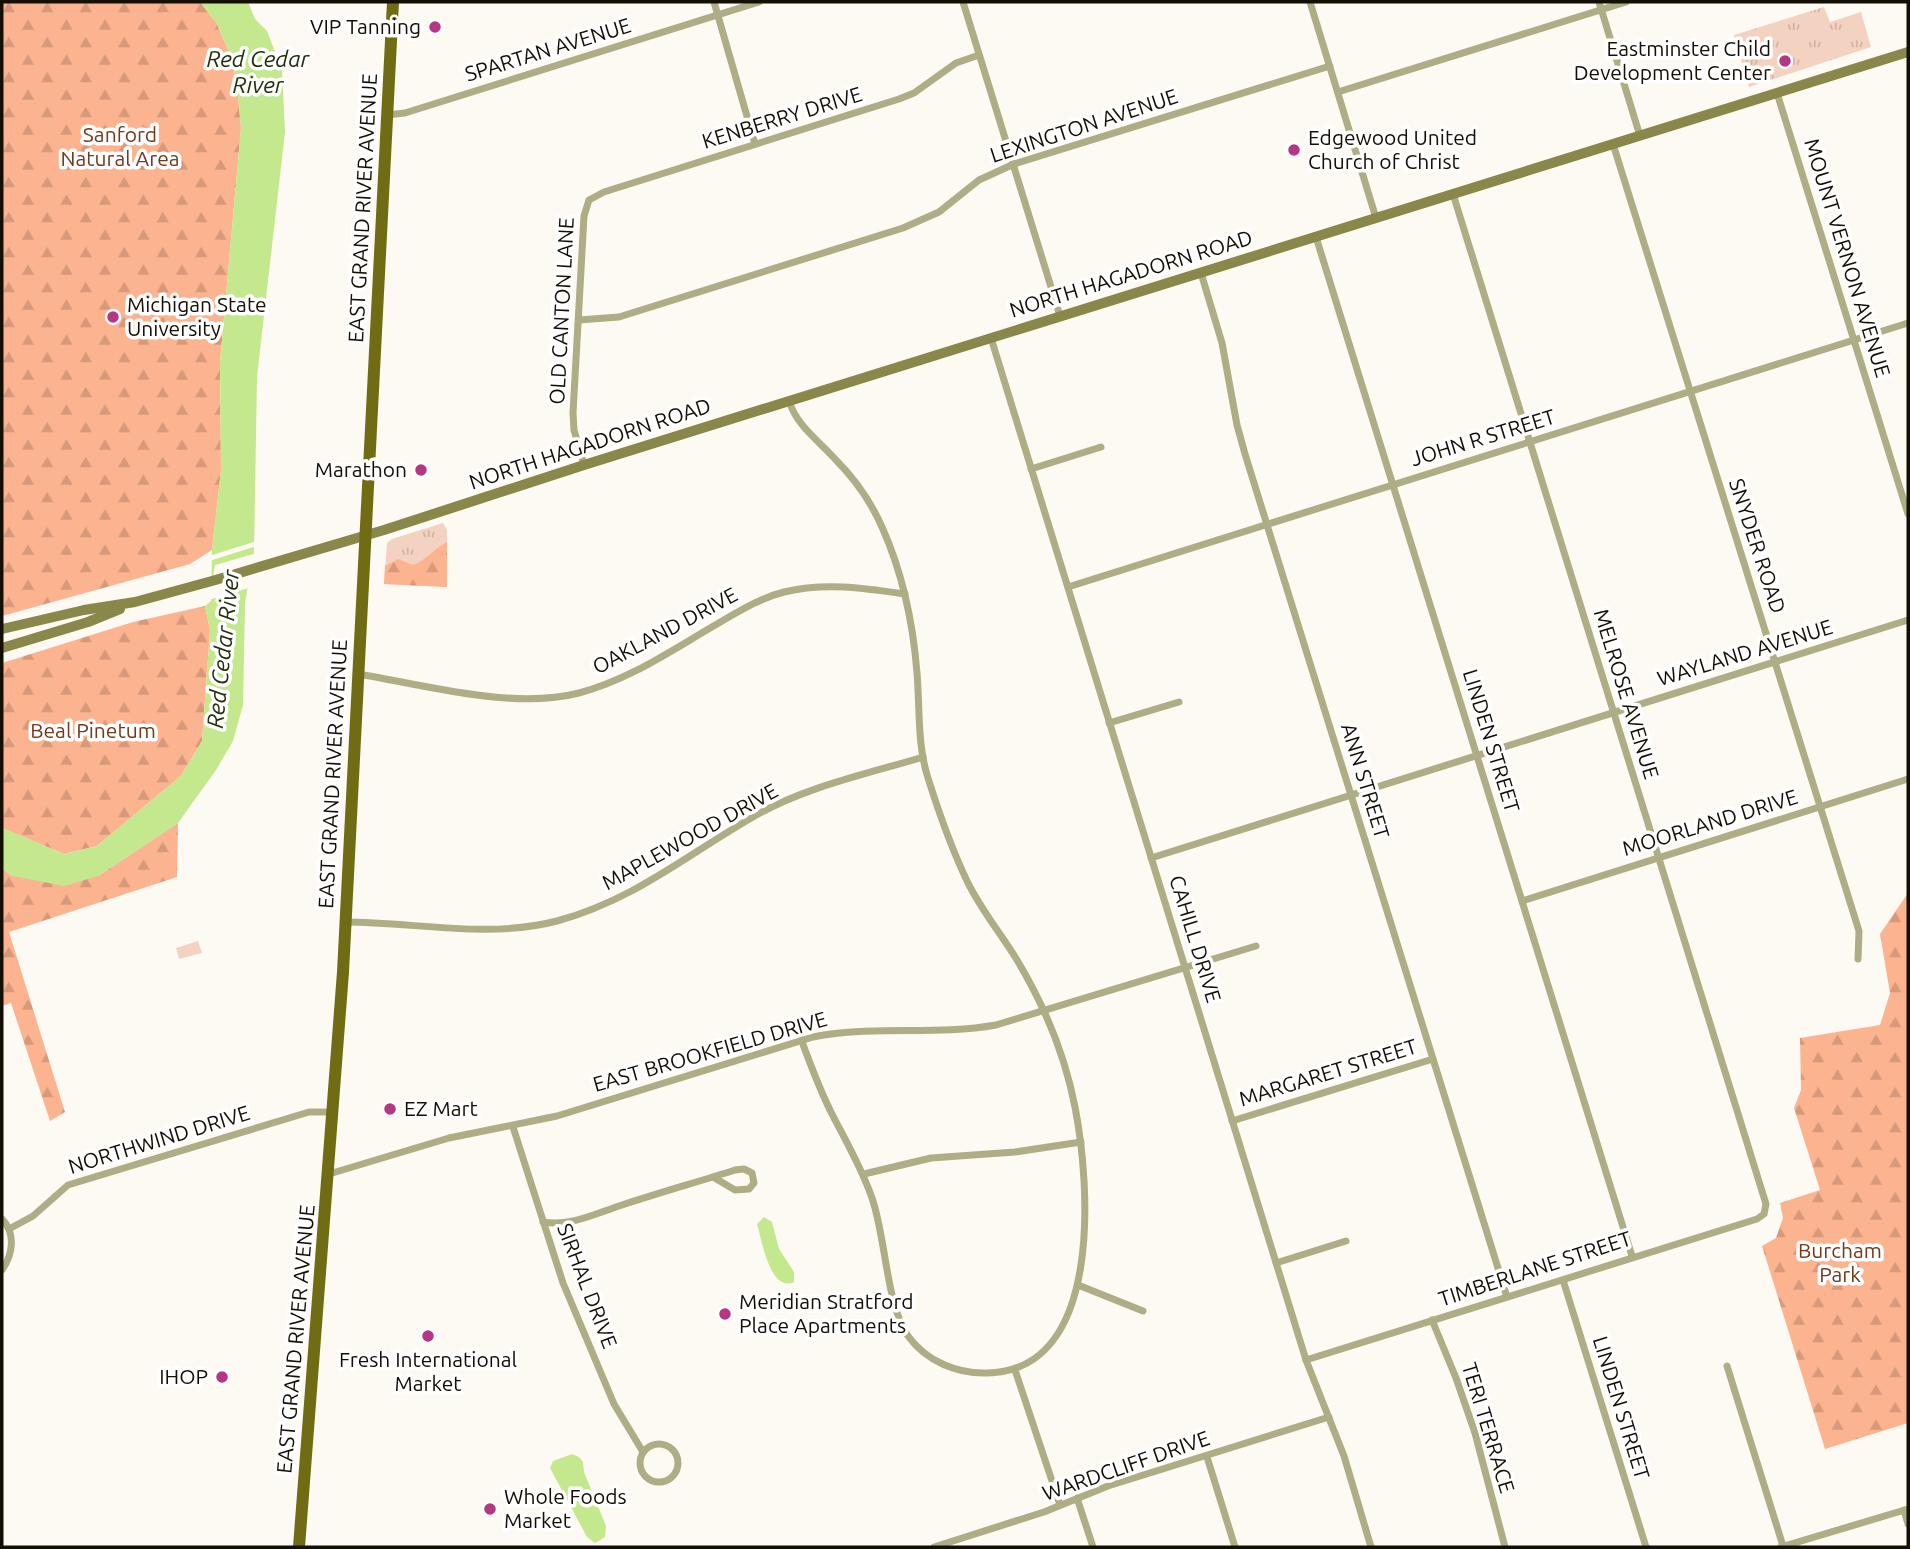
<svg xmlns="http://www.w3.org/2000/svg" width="1910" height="1549" font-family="Ubuntu,sans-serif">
  <defs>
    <pattern id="grass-tufts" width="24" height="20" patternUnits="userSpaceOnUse" patternTransform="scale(1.75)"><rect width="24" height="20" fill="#f4d2c2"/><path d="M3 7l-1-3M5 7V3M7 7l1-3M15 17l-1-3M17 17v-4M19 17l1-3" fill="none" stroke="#d0b3a5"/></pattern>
    <pattern id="forest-firs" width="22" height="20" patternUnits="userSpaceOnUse" patternTransform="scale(1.75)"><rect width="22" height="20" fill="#fcb38f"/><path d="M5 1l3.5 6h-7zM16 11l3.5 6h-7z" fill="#d7997a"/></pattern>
  </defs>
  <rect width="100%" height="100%" fill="#fdfaf3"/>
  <g fill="url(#grass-tufts)">
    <polygon points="1824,7 1830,22 1861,12 1871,47 1749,87 1734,35"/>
    <polygon points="443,523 447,530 447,587 384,584 387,543 392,539"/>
  </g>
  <g fill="url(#forest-firs)">
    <polygon points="2,2 200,2 216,22 230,54 237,83 241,128 220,362 221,470 212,550 190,564 2,616"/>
    <path d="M447 542V587L384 584 385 566 398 559 413 565C427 560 433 549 447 542Z"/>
    <polygon points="205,606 210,630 202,741 181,776 97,846 64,854 2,828 2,663 133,622"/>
    <polygon points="178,823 177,877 9,932 65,1112 50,1121 11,1003 2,1006 2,868 12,876 98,876"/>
    <polygon points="1908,893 1908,1423 1825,1449 1762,1246 1776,1238 1783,1218 1780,1203 1820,1190 1794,1108 1801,1090 1800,1038 1880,1025 1890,993 1880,934"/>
  </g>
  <polygon fill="#f4d2c2" points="198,941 202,953 179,959 176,948"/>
  <g fill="#c3e88e">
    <polygon points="200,2 248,2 255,19 267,31 282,70 285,132 257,377 254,552 245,603 243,705 233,741 216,770 178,823 98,876 64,886 12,876 2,868 2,828 64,854 97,846 181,776 202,741 210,630 205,606 211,601 212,550 221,470 220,362 241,128 237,83 230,54 216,22"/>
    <path d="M764 1217 772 1222 779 1249 794 1272V1282C770 1293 762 1240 757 1224Z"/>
    <polygon points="572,1454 579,1457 583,1462 584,1472 606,1526 605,1537 595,1543 587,1537 550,1468 553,1461"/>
  </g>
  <g fill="#fdfaf3">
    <polygon points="257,541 257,546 209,561 209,556"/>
    <polygon points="257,553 252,587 209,600 215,565"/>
  </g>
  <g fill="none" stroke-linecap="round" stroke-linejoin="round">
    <g stroke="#aead85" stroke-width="7">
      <polyline points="714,2 755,144"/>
      <polyline points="963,2 1060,316"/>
      <polyline points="1310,2 1376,218"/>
      <polyline points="1599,2 1640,136"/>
      <polyline points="1338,92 1626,2"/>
      <polyline points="1777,93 1908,514"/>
      <polyline points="387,115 405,113 759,2"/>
      <polyline points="1613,144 1859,931 1858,959"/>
      <polyline points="1316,237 1632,1256"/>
      <polyline points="1201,273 1222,343 1237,425 1245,454 1507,1297"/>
      <polyline points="579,320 619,317 903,228 939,212 979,180 1014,164 1330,66"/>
      <polyline points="991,338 1306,1360 1344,1456 1371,1547"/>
      <path d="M789 401C797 426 818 440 835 459 855 479 871 502 882 527 903 574 913 622 917 673 920 708 917 744 928 778 939 813 952 850 968 883 982 911 1001 934 1017 960 1044 1005 1065 1055 1075 1107 1090 1184 1104 1371 987 1373 957 1374 926 1361 908 1336 886 1304 886 1238 872 1198 862 1169 847 1143 833 1116 820 1091 811 1066 801 1039"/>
      <polyline points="584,465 574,430 573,413 584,216 589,200 604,192 899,99 914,93 956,63 979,55"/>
      <polyline points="1031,469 1101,447"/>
      <polyline points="1068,587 1908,323"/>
      <path d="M358 674C426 685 512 710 579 693 629 680 672 650 717 624 738 612 760 598 784 592 825 582 864 588 905 594"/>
      <polyline points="1109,723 1179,702"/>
      <polyline points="1151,858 1908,620"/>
      <polyline points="1522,901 1908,779"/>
      <path d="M345 922C415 922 488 939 557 921 634 900 685 856 753 817 804 787 867 774 923 757"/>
      <polyline points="1232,1121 1433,1059"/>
      <polyline points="513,1127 563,1283 614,1404 643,1452"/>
      <path d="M329 1174 449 1138 557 1116 813 1037C874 1025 935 1036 996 1025L1256 946"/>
      <polyline points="864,1174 931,1158 1015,1152 1081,1142"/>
      <path d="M2 1219C16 1234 13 1254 2 1270"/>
      <path d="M543 1222C570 1227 597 1213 622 1205 659 1193 697 1182 735 1170L744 1169 752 1173 754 1183 749 1189 735 1190 713 1177"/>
      <polyline points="9,1229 33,1216 68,1185 309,1112 332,1112"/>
      <polyline points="1276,1263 1346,1241"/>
      <polyline points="1563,1280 1646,1547"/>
      <polyline points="1078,1285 1143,1311"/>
      <polyline points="1432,1320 1456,1378 1475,1433 1505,1547"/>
      <polyline points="1306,1360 1757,1219 1764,1214 1766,1204 1453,194"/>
      <polyline points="1727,1366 1783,1546"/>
      <polyline points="1015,1370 1060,1505"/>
      <circle cx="659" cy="1463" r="19"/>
      <polyline points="1207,1457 1235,1547"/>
      <polyline points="1077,1498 1093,1547"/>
      <polyline points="1904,1510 1908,1524"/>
      <polyline points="934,1547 1044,1512 1108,1486 1329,1417"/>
      <polyline points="1781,1547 1908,1509"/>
    </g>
    <g stroke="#89874a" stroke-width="10">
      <polyline points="2,629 84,610 135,602 212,581 384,530 584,465 1908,52"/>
      <polyline points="2,648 88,622 120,609"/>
    </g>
    <polyline stroke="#706c13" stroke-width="12" points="299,1547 343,972 393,2"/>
  </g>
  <g fill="#b43684" stroke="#fff" stroke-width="2.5">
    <circle cx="435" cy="27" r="7"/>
    <circle cx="1785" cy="61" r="7"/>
    <circle cx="1294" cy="150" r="7"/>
    <circle cx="113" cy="317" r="7"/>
    <circle cx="421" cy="470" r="7"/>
    <circle cx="390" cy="1109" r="7"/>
    <circle cx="725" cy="1314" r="7"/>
    <circle cx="428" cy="1336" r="7"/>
    <circle cx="222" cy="1377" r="7"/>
    <circle cx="490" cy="1509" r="7"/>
  </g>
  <g text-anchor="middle" stroke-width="7" stroke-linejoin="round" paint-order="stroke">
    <g font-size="21" fill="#140f04" stroke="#fff" text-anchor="start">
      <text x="421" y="34" text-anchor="end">VIP Tanning</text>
      <text x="1771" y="56" text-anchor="end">Eastminster Child<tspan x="1771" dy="24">Development Center</tspan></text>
      <text x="1308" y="145">Edgewood United<tspan x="1308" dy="24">Church of Christ</tspan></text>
      <text x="127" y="312">Michigan State<tspan x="127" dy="24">University</tspan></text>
      <text x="407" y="477" text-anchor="end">Marathon</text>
      <text x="404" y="1116">EZ Mart</text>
      <text x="739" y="1309">Meridian Stratford<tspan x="739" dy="24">Place Apartments</tspan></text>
      <text x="428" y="1367" text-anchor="middle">Fresh International<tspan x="428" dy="24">Market</tspan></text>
      <text x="208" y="1384" text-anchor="end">IHOP</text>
      <text x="504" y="1504">Whole Foods<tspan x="504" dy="24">Market</tspan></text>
    </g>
    <g font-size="21" fill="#140f04" stroke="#fff">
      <text transform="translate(548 50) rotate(-17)" y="7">SPARTAN AVENUE</text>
      <text transform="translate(782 118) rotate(-17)" y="7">KENBERRY DRIVE</text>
      <text transform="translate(1084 126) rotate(-18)" y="7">LEXINGTON AVENUE</text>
      <text transform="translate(363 208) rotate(-87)" y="7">EAST GRAND RIVER AVENUE</text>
      <text transform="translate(1847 258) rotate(73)" y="7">MOUNT VERNON AVENUE</text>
      <text transform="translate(1131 274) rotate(-17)" y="7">NORTH HAGADORN ROAD</text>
      <text transform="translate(562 311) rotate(-87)" y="7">OLD CANTON LANE</text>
      <text transform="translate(1483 438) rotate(-17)" y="7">JOHN R STREET</text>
      <text transform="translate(590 444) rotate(-18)" y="7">NORTH HAGADORN ROAD</text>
      <text transform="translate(1757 546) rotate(72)" y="7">SNYDER ROAD</text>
      <text transform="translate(665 631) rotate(-28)" y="7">OAKLAND DRIVE</text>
      <text transform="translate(1745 653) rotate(-17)" y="7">WAYLAND AVENUE</text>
      <text transform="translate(1626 694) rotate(73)" y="7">MELROSE AVENUE</text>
      <text transform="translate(1491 741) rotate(73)" y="7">LINDEN STREET</text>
      <text transform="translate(333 774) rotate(-87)" y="7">EAST GRAND RIVER AVENUE</text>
      <text transform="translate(1365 781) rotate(73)" y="7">ANN STREET</text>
      <text transform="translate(1710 823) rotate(-17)" y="7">MOORLAND DRIVE</text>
      <text transform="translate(690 837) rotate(-29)" y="7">MAPLEWOOD DRIVE</text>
      <text transform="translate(1195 939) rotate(73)" y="7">CAHILL DRIVE</text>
      <text transform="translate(710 1052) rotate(-16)" y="7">EAST BROOKFIELD DRIVE</text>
      <text transform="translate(1328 1073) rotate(-17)" y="7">MARGARET STREET</text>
      <text transform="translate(159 1140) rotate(-17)" y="7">NORTHWIND DRIVE</text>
      <text transform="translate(1535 1269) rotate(-18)" y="7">TIMBERLANE STREET</text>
      <text transform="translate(587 1286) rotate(69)" y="7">SIRHAL DRIVE</text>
      <text transform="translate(296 1339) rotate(-85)" y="7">EAST GRAND RIVER AVENUE</text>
      <text transform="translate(1621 1408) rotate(73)" y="7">LINDEN STREET</text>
      <text transform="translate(1488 1428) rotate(73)" y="7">TERI TERRACE</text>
      <text transform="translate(1126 1466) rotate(-19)" y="7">WARDCLIFF DRIVE</text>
    </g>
    <g font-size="21" fill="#733a1b" stroke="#fff">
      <text x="120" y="142">Sanford<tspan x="120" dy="24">Natural Area</tspan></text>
      <text x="93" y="738">Beal Pinetum</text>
      <text x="1840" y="1258">Burcham<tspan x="1840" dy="24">Park</tspan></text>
    </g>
    <g font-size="23" font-style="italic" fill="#23300b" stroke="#fff">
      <text x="258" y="67">Red Cedar<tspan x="258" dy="26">River</tspan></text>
      <text transform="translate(223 649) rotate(-84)" y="8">Red Cedar River</text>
    </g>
  </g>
  <rect width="1910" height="1549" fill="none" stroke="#140f04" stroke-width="7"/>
</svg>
